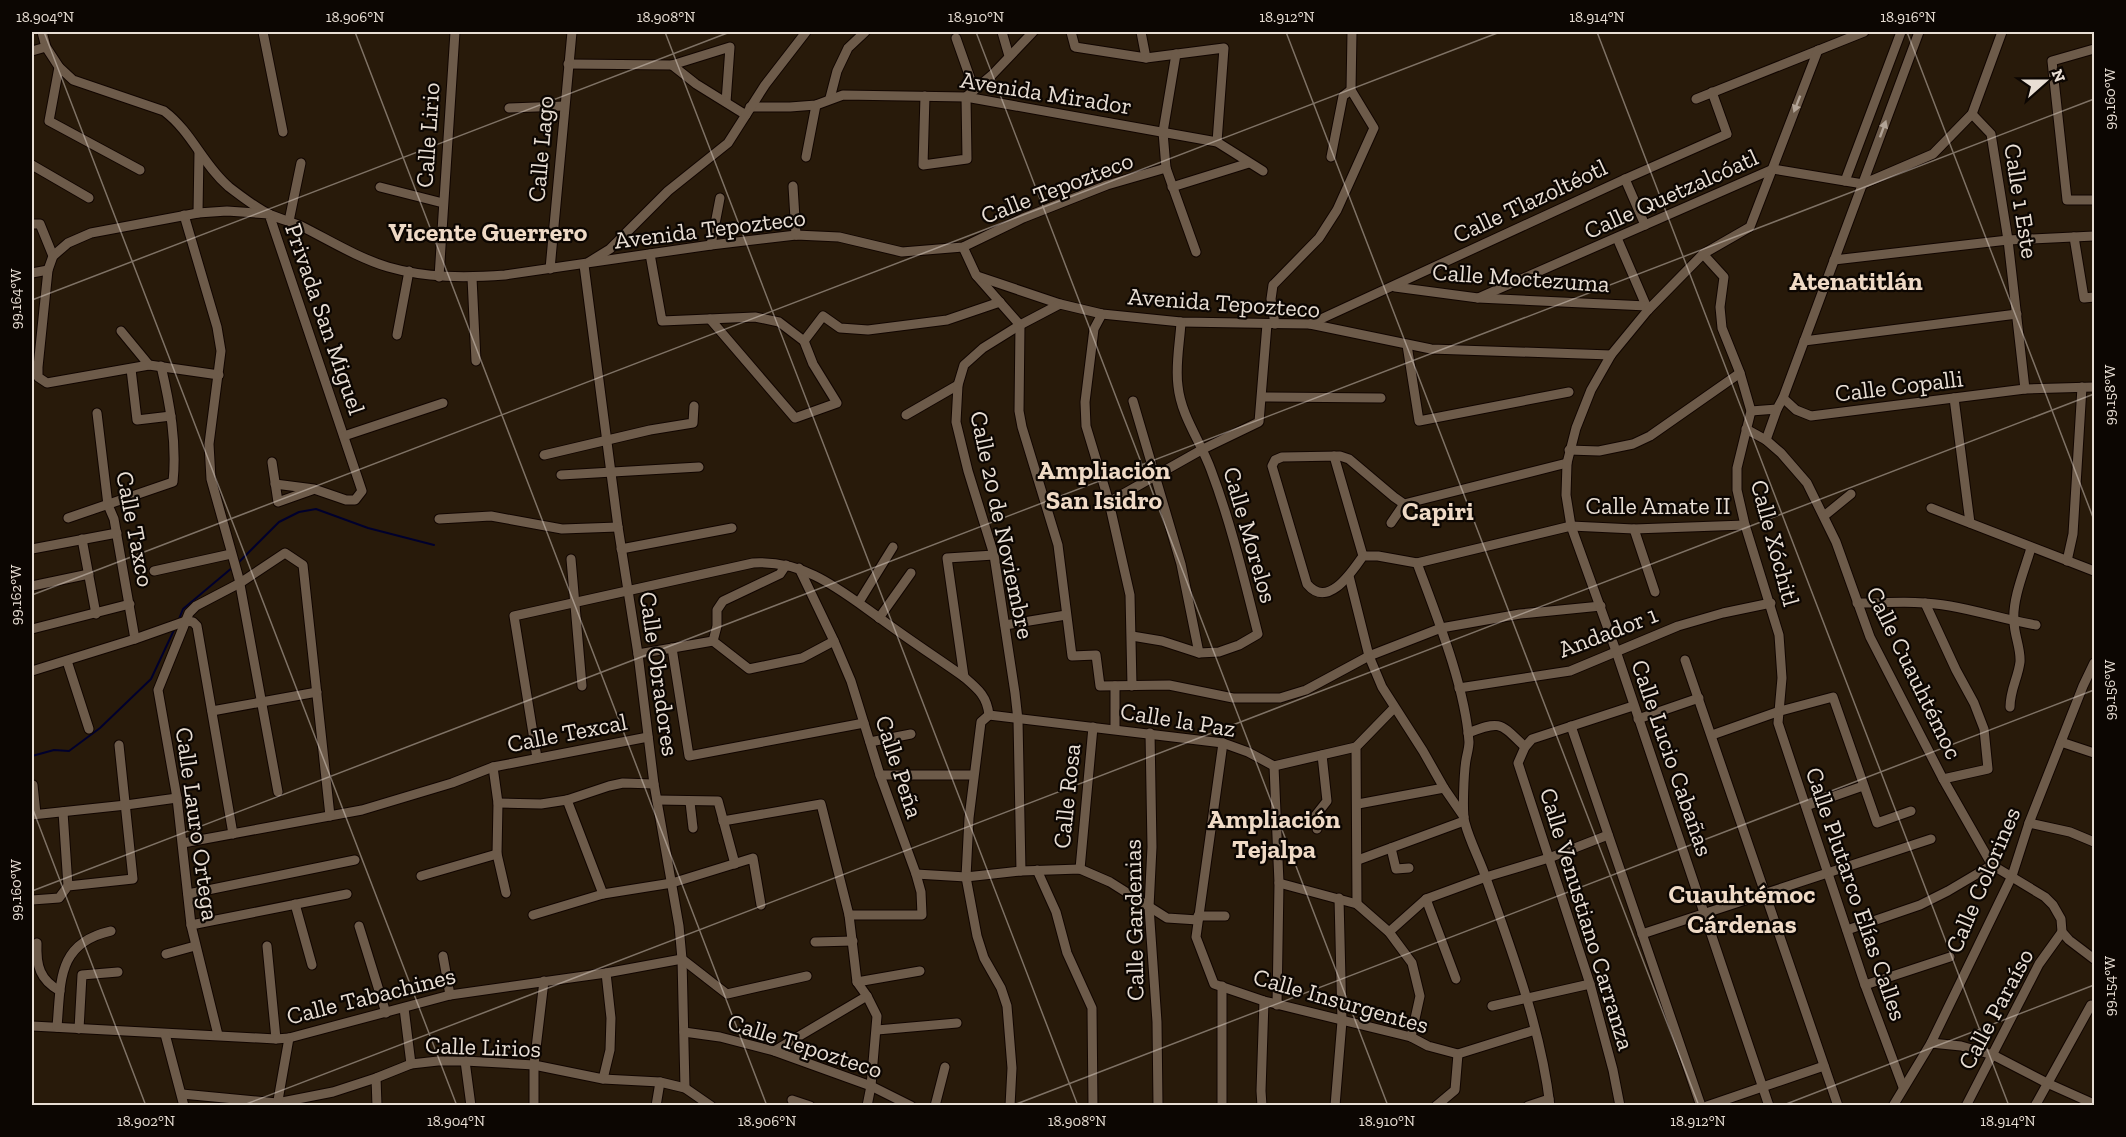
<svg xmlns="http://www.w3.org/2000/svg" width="2126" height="1137" font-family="'Zilla Slab',serif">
  <rect width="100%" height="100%" fill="#281a0a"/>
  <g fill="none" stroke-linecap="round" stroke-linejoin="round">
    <g stroke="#00002d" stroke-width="2">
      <polyline points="237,564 279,522 299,512 316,509 368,528 434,545"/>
      <polyline points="179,619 183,609 233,567"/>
      <polyline points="32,756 54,750 69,751 100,728 151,679 174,630"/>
    </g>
    <g stroke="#110500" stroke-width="11">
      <g id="minor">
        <path d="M42 32 46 47 59 67 73 80 164 111C192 132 203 165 229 187 241 196 257 209 271 215 281 219 291 222 301 226 329 240 358 258 388 267 426 278 465 278 505 275L711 245 796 235 839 237 902 252 963 247 1023 218 1107 185 1166 168"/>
        <polyline points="263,32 283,132"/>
        <polyline points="1002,32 1009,56"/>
        <polyline points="1071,32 1075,47 1146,58 1224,48 1217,142"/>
        <polyline points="1141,32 1146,58"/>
        <polyline points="956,38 974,89"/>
        <polyline points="2094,49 2052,61 2067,200 2094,200"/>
        <polyline points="32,51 46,47"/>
        <polyline points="1176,54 1163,132 1166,168 1196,252"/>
        <polyline points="568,64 672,65 730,47 726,102"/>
        <polyline points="672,65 696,84 746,115"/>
        <polyline points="59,67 49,121 140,170"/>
        <polyline points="925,96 923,165 967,159 966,97 992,75 1033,32"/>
        <polyline points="830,98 837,71 848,48 865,32"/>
        <polyline points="1696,99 1864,32"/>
        <polyline points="750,107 790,107 816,105 843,95 966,97 1217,142 1263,171"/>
        <polyline points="509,108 564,106"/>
        <polyline points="1972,114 1991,134 2008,240 2025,389"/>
        <polyline points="806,157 816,105"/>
        <polyline points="1331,157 1343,96 1351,90"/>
        <polyline points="32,165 89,198"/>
        <polyline points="1625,179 1645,225"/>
        <polyline points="1845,181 1901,32"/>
        <polyline points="793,186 796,235"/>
        <polyline points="380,187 443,203"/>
        <polyline points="1172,187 1249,163"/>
        <polyline points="198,213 199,152"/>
        <polyline points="184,215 217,327 221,351 209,444 211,479 239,579 278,792"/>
        <polyline points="289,221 301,163"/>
        <polyline points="32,224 40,224 53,256"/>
        <polyline points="2074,237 2084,298 2094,297"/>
        <polyline points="1617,238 1648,310"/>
        <polyline points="711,245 720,198"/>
        <polyline points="963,247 976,275 1020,325 1019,411 1022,427 1058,545 1072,656 1096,655 1100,686 1169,685 1233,698 1280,698 1306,690 1369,656 1441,628 1520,614 1601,606"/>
        <polyline points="650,254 662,321 755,317 779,322 804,341"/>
        <polyline points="1703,254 1724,277 1720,307 1722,328 1740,373 1751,411 1737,468 1737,490 1745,525 1779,635 1782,678 1778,723 1865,985 1903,1087"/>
        <polyline points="1834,260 2008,240 2094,236"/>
        <polyline points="589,262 610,249 668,191 728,143 765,85 806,32"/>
        <polyline points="584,265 618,527 638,654 654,784 679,926 682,959 685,1088"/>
        <polyline points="550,269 572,32"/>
        <polyline points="32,273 48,270"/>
        <polyline points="977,276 1060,304 1102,314 1181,322 1310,324 1431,349 1611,355"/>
        <polyline points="439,277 455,32"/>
        <polyline points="472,278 476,361"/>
        <polyline points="1395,287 1478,298 1647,306"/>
        <polyline points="1478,298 1773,169 1863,184 1933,154 1972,114 2002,32"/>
        <polyline points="1102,314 1094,329 1085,402 1086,426 1109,502 1130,595 1132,686"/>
        <polyline points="710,319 795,418 837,403 813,364 804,341"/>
        <polyline points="1275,324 1271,299 1273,285 1319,238 1337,210 1374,128 1351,90 1352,32"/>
        <polyline points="1310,324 1625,179 1727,134 1712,92"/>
        <polyline points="121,331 149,365"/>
        <polyline points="397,335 409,271"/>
        <polyline points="804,341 823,316 840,328 868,330 947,320 1000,302"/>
        <polyline points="1804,341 2017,314"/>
        <polyline points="1407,345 1419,421 1569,392"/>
        <polyline points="131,369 137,420 171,416"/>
        <polyline points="219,375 149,365 47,383 38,377 38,367 48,270 53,256 68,243 91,233 198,213 227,211 269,214 362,491 355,500 346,500 314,489 275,484"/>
        <polyline points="1262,397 1381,398"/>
        <polyline points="1783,398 1796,410 1811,416 2025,389 2094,387"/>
        <polyline points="1954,398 1970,523"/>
        <polyline points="1133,401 1181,564 1199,653"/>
        <polyline points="1751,411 1777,409 1783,398 1919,32"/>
        <polyline points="97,413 108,505 114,519 135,639"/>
        <polyline points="906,415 958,385"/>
        <polyline points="1746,429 1766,440 1781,453 1807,483 1836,542 1870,637 1943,779 1992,865 2045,897 2053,905 2061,919 2062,932 2069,940 2094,959"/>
        <polyline points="344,436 443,403"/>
        <polyline points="1766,440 1777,409"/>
        <polyline points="1569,450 1599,451 1633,444 1650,436 1740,373"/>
        <polyline points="544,455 650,430 693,423 694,406"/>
        <polyline points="1334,456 1363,556"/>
        <polyline points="272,462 278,502 312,490"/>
        <path d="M1567 463 1404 504 1394 497 1349 459 1340 456 1282 457 1275 460 1272 466 1307 584C1328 609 1351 573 1363 556H1378L1417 563 1571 526 1634 529 1745 525"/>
        <polyline points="561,475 699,467"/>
        <polyline points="1109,502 1203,449 1259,422 1267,324"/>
        <polyline points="1931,508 2094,571"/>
        <polyline points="1824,516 1851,494"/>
        <path d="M68 518 173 482C177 443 170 404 161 366"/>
        <polyline points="439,519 491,516 562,529 618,527"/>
        <polyline points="1391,523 1404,504"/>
        <polyline points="1634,529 1655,592"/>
        <polyline points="82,539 96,614"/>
        <polyline points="32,549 117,533"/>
        <polyline points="621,549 732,528"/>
        <polyline points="571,559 582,686"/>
        <polyline points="2067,561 2073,534 2082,387"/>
        <path d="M1417 563C1437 617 1465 686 1469 742 1469 748 1467 754 1466 760 1464 772 1462 813 1465 823 1470 842 1480 860 1486 878 1512 952 1541 1028 1550 1106"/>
        <polyline points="799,568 834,641 851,681 880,775 916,874 921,892 922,915 849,915"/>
        <polyline points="154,571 231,554"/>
        <polyline points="1349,576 1369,656 1382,687 1423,751 1444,788 1464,817"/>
        <polyline points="32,586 89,574"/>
        <polyline points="859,602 893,547"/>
        <path d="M1857 603C1887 603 1919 600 1950 606 1979 611 2006 620 2036 625"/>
        <polyline points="1925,603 1956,670 1974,703 1984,729 1988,769 1943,779"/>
        <polyline points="879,618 911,573"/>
        <polyline points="186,621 193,622 197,626 233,834"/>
        <polyline points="1005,625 1066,615"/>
        <polyline points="32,629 130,604"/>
        <path d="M1132 636 1162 641 1199 653 1219 652 1239 645 1258 634C1244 579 1231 523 1211 470 1201 442 1181 416 1178 386 1175 365 1180 342 1181 322"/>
        <polyline points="713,641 749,669 802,658 834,641"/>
        <polyline points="713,641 717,626 717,610 723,601 780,574 786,565"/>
        <polyline points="672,648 689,756 864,723"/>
        <polyline points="638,654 713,641"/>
        <polyline points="1685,660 1838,1106"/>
        <polyline points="67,661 89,729"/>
        <polyline points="32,671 135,639 186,621"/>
        <polyline points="964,677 947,558 994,555"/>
        <polyline points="1459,688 1570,671 1678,626 1723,613 1771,603"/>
        <path d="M2010 707C2010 690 2018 678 2020 662 2021 648 2014 635 2014 621 2012 599 2025 569 2031 548"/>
        <polyline points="212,711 317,692"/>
        <polyline points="989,715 1223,743 1248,752 1274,766 1356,747"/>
        <polyline points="1638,719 1699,698"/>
        <polyline points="1571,726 1701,1106"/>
        <polyline points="1115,729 1115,686"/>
        <polyline points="1150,733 1152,847 1149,907 1157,1022 1158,1106"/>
        <path d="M1468 733C1501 720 1500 723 1525 747"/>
        <polyline points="1712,735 1777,712 1833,697 1877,823 1911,811"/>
        <polyline points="870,742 911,734"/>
        <polyline points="2061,742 2094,753"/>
        <polyline points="1223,743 1196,937 1214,984 1264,1001 1411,1037 1428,1046 1458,1054 1535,1030"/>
        <path d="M537 758 514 616 753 563C806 560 840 590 881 619 908 639 937 658 964 677 978 689 987 696 989 715L981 722 969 818 966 877 977 936 984 958 1001 988 1007 1006 1012 1068 1010 1106"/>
        <polyline points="1274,766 1279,883 1277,1005"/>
        <polyline points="493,767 498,803 497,854 506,893"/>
        <polyline points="880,775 973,775"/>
        <polyline points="33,785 36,814"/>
        <polyline points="567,800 603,894"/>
        <polyline points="657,800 718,801 735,864"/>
        <polyline points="690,802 693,828"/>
        <polyline points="498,803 541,804 567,800 609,786 623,783 654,784"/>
        <polyline points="1358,804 1444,788"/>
        <polyline points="1806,806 1863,786"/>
        <polyline points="63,812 68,886"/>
        <polyline points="32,815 126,805 177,798"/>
        <polyline points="723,821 821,804 849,915 857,982 867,996 877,1016 871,1086 867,1106"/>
        <polyline points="2029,823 2070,832 2094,842"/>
        <polyline points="1317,829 1316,815 1327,801 1322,755"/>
        <polyline points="183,843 362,810 452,783 493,767 648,737"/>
        <polyline points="1391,848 1396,869 1409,868"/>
        <polyline points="1358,860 1464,821"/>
        <polyline points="1080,869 1093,727"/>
        <polyline points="1037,870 1056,912 1067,953 1092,1008 1093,1106"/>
        <polyline points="1021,871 1018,720 1015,693 994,555 968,471 956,422 958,385 964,365 983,348 1020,325 1060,304"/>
        <polyline points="916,874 966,877 1021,871 1080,869 1110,882 1167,918 1198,920"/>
        <polyline points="421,876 497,854"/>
        <polyline points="1279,883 1357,904 1389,932 1412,963 1420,996 1411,1037"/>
        <polyline points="188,894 355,860"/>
        <polyline points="1426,899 1456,979"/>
        <polyline points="32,900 59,898 68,886 133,879 119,745"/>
        <polyline points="295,904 312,965"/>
        <polyline points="1357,904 1356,747 1394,708"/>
        <polyline points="533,915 603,894 672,883 753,858 761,905"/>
        <polyline points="1198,916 1225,916"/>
        <polyline points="191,925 347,894"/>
        <polyline points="359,926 386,1013"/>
        <polyline points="1847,930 1920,905 1948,891 1992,865"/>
        <polyline points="1389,932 1426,899 1486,877 1549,858 1608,835"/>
        <polyline points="1642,934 1931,839"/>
        <polyline points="815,942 853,941"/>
        <path d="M37 943C36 966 40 980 60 991"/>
        <polyline points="267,946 276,1039"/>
        <polyline points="166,954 195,946"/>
        <polyline points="443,956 450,995"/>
        <polyline points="857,982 920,971"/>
        <polyline points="1865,985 1950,957"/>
        <polyline points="1222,986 1222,1106"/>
        <polyline points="1492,1006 1590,984"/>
        <polyline points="404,1008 411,1064"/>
        <polyline points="32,1026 276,1039 289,1038 450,995 606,973 682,959 727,994 807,976"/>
        <path d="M57 1027C61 981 57 943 111 931"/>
        <polyline points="79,1029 82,975 118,972"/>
        <polyline points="877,1030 957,1023"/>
        <polyline points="684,1032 720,1037 774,1051 871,1086 911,1106"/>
        <polyline points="165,1034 184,1106"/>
        <polyline points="218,1035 191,925 177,798 158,690 189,613 196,606 240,583 285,553 303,565 330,816"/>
        <polyline points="1931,1043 1961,1046 1993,1055 2047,1083 2094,1104"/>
        <polyline points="774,1051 867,996"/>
        <polyline points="465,1061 471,1106"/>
        <polyline points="376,1078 377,1106"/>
        <polyline points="603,1079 610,1050 611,1018 606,973"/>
        <polyline points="182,1094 277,1103 333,1092 376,1078 411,1064 438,1061 465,1061 534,1065 603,1079 660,1082 685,1088 711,1106"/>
        <polyline points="792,1100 810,1106"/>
        <polyline points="277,1106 289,1038"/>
        <polyline points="534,1106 534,1065 544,981"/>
        <polyline points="656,1106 660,1082"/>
        <polyline points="935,1106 945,1067"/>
        <polyline points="1262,1106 1261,1091 1264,1001"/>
        <polyline points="1335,1106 1342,1021 1339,898"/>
        <polyline points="1436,1106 1455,1090 1458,1054"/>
        <polyline points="1528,1106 1549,1099"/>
        <polyline points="1620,1106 1613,1070 1590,984 1518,763 1525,747 1532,739 1633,706"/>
        <polyline points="1707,1106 1824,1066"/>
        <polyline points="1769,1106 1616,651 1571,526 1566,495 1567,463 1576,428 1591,390 1611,355 1648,310 1703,254 1750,227 1818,50"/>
        <polyline points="1893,1106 1931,1043 2012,876 2029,823 2083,686 2094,663"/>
        <polyline points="1966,1106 2039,964 2062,932"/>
        <polyline points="2035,1106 2091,1005"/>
      </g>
    </g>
    <use href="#minor" stroke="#6d5b4a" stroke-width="9"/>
  </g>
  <defs><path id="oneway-solid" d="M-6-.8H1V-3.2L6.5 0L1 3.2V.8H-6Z" transform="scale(1.5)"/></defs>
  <g fill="#b1a396">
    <use href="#oneway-solid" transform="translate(1797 104) rotate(111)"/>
    <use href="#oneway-solid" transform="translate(1883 129) rotate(-70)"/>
  </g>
  <path fill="none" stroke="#e8ded4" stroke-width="1.5" stroke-opacity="0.45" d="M44 32 457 1106M355 32 767 1106M665 32 1078 1106M976 32 1388 1106M1286 32 1699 1106M1597 32 2009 1106M1907 32 2094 520M32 300 730 32M32 595 1500 32M32 807 146 1106M32 891 2094 99M241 1106 2094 394M1011 1106 2094 690M1781 1106 2094 985"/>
  <g text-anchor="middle" stroke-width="4.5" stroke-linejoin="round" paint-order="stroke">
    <g font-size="24" fill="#e8ded4" stroke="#0c0602">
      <text transform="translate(1046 93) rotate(9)" y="8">Avenida Mirador</text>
      <text transform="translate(428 135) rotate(-86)" y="8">Calle Lirio</text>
      <text transform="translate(541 149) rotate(-85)" y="8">Calle Lago</text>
      <text transform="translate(1057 188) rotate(-21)" y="8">Calle Tepozteco</text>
      <text transform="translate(1671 194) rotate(-24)" y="8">Calle Quetzalcóatl</text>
      <text transform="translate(1530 201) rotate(-25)" y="8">Calle Tlazoltéotl</text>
      <text transform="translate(2021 201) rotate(81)" y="8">Calle 1 Este</text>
      <text transform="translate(710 229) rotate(-7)" y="8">Avenida Tepozteco</text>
      <text transform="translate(1521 278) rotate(4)" y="8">Calle Moctezuma</text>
      <text transform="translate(1224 303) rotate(4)" y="8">Avenida Tepozteco</text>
      <text transform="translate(325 319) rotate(71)" y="8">Privada San Miguel</text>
      <text transform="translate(1899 386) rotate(-7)" y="8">Calle Copalli</text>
      <text x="1658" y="514">Calle Amate II</text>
      <text transform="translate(1002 525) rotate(78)" y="8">Calle 20 de Noviembre</text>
      <text transform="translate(135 529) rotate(79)" y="8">Calle Taxco</text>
      <text transform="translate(1250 535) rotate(74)" y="8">Calle Morelos</text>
      <text transform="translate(1775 543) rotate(75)" y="8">Calle Xóchitl</text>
      <text transform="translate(1608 632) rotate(-21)" y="8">Andador 1</text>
      <text transform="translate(1914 673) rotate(64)" y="8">Calle Cuauhtémoc</text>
      <text transform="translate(659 674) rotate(82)" y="8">Calle Obradores</text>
      <text transform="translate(1178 720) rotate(9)" y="8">Calle la Paz</text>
      <text transform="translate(567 733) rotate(-11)" y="8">Calle Texcal</text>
      <text transform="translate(1672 758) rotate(71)" y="8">Calle Lucio Cabañas</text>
      <text transform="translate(899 767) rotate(72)" y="8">Calle Peña</text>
      <text transform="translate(1067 796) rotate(-84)" y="8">Calle Rosa</text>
      <text transform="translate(197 824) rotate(82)" y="8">Calle Lauro Ortega</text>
      <text transform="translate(1983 880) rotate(-67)" y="8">Calle Colorines</text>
      <text transform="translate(1856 894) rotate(71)" y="8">Calle Plutarco Elías Calles</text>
      <text transform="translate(1587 919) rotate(73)" y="8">Calle Venustiano Carranza</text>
      <text transform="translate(1134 920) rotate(-91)" y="8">Calle Gardenias</text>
      <text transform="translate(371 996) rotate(-14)" y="8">Calle Tabachines</text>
      <text transform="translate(1341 1001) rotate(16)" y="8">Calle Insurgentes</text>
      <text transform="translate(1996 1009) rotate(-62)" y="8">Calle Paraíso</text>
      <text transform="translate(805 1046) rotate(18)" y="8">Calle Tepozteco</text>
      <text transform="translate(483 1047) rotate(2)" y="8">Calle Lirios</text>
    </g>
    <g font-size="26" font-weight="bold" fill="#efdac6" stroke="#0c0602">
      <text x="488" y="241">Vicente Guerrero</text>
      <text x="1856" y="290">Atenatitlán</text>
      <text x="1104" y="479">Ampliación<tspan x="1104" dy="30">San Isidro</tspan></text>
      <text x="1438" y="520">Capiri</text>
      <text x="1274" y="828">Ampliación<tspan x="1274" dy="30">Tejalpa</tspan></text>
      <text x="1742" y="903">Cuauhtémoc<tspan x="1742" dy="30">Cárdenas</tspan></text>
    </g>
  </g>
  <rect width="2126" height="1137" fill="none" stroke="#0c0602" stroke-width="66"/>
  <g transform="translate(2045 81) rotate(69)" stroke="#0c0602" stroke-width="4.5" paint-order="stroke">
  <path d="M0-4.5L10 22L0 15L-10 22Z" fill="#e8ded4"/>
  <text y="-9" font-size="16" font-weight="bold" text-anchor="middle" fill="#e8ded4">N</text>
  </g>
  <rect x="33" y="33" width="2060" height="1071" fill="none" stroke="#e8ded4" stroke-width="2"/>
  <g font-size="15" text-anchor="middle" fill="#e8ded4">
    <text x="45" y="22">18.904°N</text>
    <text x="355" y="22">18.906°N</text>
    <text x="666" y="22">18.908°N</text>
    <text x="976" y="22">18.910°N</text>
    <text x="1287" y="22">18.912°N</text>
    <text x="1597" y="22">18.914°N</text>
    <text x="1908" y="22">18.916°N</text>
    <text transform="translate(2110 99) rotate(-90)" y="5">99.160°W</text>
    <text transform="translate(16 299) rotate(-90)" y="5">99.164°W</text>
    <text transform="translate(2110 395) rotate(-90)" y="5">99.158°W</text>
    <text transform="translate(16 595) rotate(-90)" y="5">99.162°W</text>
    <text transform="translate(2110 690) rotate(-90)" y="5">99.156°W</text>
    <text transform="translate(16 890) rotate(-90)" y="5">99.160°W</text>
    <text transform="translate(2110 986) rotate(-90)" y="5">99.154°W</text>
    <text x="146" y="1126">18.902°N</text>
    <text x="456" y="1126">18.904°N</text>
    <text x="767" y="1126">18.906°N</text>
    <text x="1077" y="1126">18.908°N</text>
    <text x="1387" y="1126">18.910°N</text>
    <text x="1698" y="1126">18.912°N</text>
    <text x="2008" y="1126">18.914°N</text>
  </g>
</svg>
